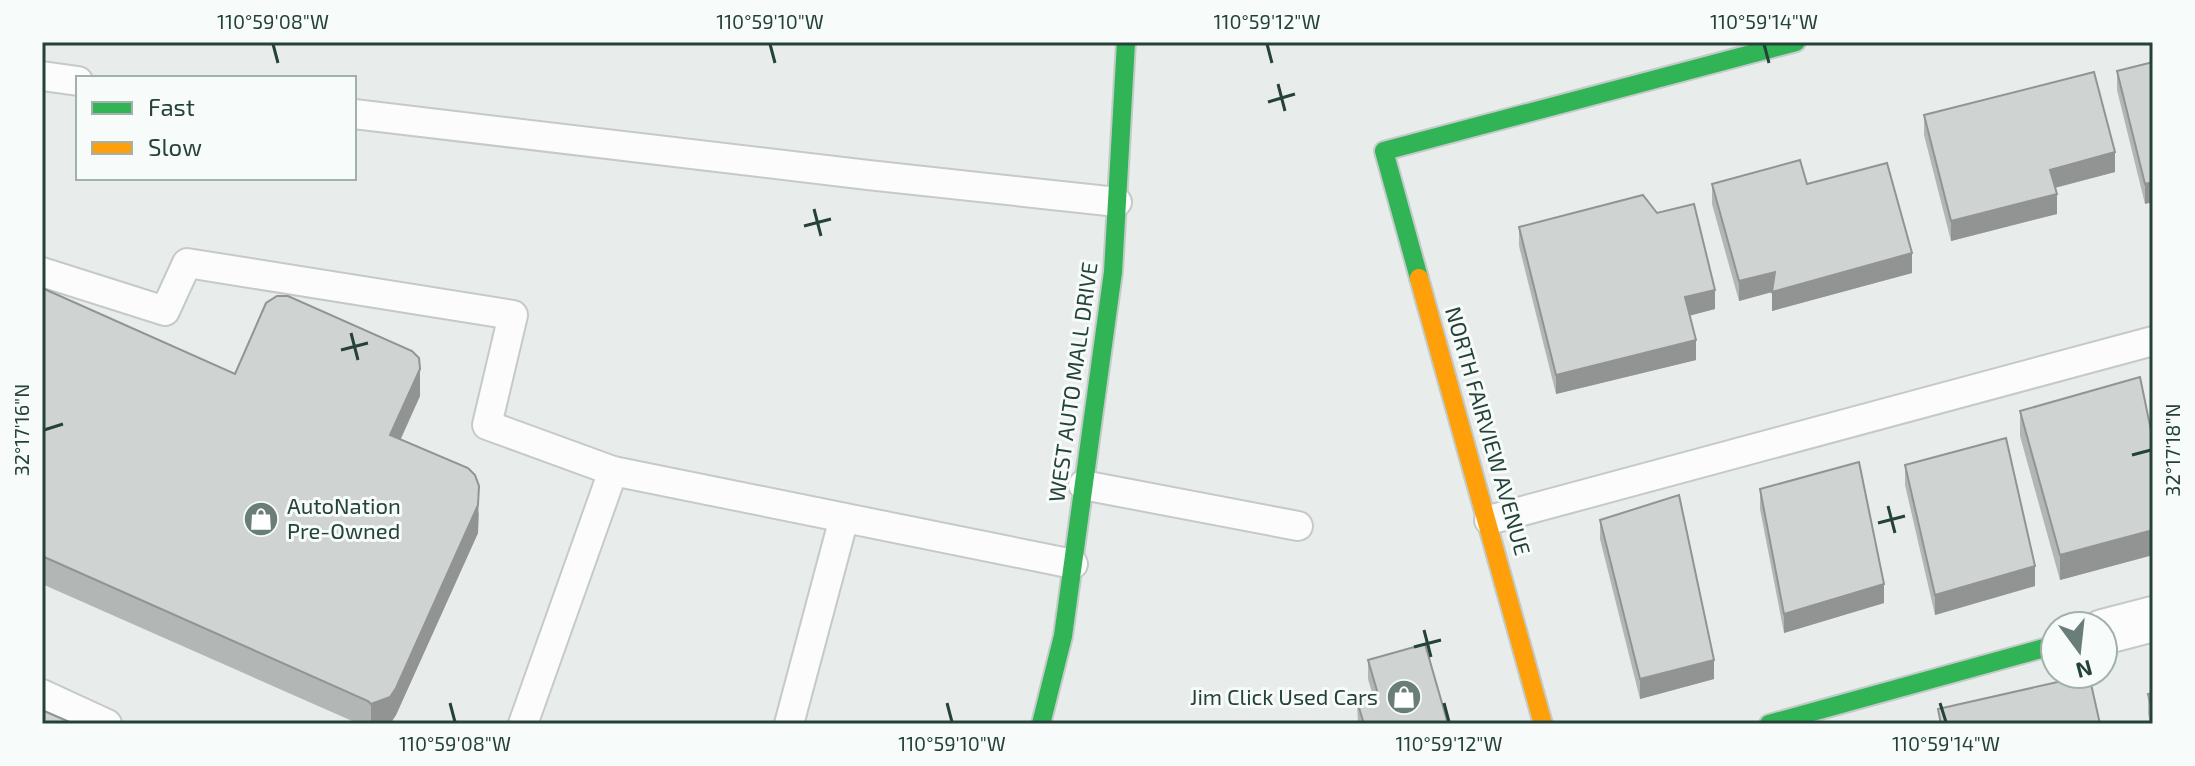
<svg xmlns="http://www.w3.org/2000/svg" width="2195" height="766" font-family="'Exo 2',sans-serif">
  <rect width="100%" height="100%" fill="#e8edeb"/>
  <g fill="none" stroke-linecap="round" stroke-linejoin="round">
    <g stroke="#c5cac8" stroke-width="32">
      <g id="lane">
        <polyline points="42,76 78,81"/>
        <polyline points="354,114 868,175 1117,202"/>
        <polyline points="42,272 165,311 187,263 513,315 487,425 613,471"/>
        <polyline points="1083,485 1298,526"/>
        <polyline points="1489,520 2153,341"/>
        <polyline points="42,694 107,724"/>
        <polyline points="523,724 613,471 1073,564"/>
        <polyline points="789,724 844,518"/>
      </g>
    </g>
    <g stroke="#c5cac8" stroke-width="48">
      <polyline id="street" points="2103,632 2153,619"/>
    </g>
    <g stroke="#c3cbc8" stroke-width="22">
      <g id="fast">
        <polyline points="1419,278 1384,151 1796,42"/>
        <polyline points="1041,724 1063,636 1113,272 1126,42"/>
        <polyline points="1769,724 2055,645"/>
      </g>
    </g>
    <g stroke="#c3cbc8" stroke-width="22">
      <polyline id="slow" points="1419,278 1543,724"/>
    </g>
    <use href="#lane" stroke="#fcfcfc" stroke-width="28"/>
    <use href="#street" stroke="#fcfcfc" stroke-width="44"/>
    <use href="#fast" stroke="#30b455" stroke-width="18"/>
    <use href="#slow" stroke="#ff9f0a" stroke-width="18"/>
  </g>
  <g fill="#b2b6b5">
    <polygon points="2153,62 2145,204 2117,90 2117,71"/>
    <polygon points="1924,115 2115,172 2055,188 2057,214 1951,241 1924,135"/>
    <polygon points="1712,184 1807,184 1912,273 1772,311 1772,292 1739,301 1712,204"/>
    <polygon points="1519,227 1715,309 1690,315 1696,360 1556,394 1519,246"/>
    <polygon points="42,288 235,374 420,396 401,439 479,513 478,533 396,715 390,724 359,724 42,584"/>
    <polygon points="2020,411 2153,440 2153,555 2060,580 2020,436"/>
    <polygon points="1905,465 2035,586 1935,615 1905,485"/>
    <polygon points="1760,489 1884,603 1784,633 1760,509"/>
    <polygon points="1600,520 1714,679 1640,699 1600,539"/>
    <polygon points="1368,660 1448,724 1358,724 1357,701 1373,696 1368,679"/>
    <polygon points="2153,693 2153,724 2150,724 2148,714 2148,694"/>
  </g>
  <g fill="#919493">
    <polygon points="2115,152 2115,172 2050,189 2050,170"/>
    <polygon points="2153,182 2153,202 2145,204 2145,184"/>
    <polygon points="2057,194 2057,214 1951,241 1951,221"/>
    <polygon points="1912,253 1912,273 1772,311 1772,292 1739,301 1739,281 1775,272"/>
    <polygon points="1715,290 1715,309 1685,317 1685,297"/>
    <polygon points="1696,340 1696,360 1556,394 1556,375"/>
    <polygon points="420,369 420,396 390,462 390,435"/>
    <polygon points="479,486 478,533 396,715 390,724 371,724 371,704"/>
    <polygon points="2153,530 2153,555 2060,580 2060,555"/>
    <polygon points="2035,566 2035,586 1935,615 1935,595"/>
    <polygon points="1884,584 1884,603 1784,633 1784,614"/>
    <polygon points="1714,660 1714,679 1640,699 1640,679"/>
  </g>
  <g fill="#cfd4d2" stroke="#919493" stroke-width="2">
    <polygon points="2153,62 2153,182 2145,184 2117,71"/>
    <polygon points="2094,72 2115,152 2050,170 2057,194 1951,221 1924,115"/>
    <polygon points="1800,160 1807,184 1887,163 1912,253 1772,292 1775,272 1739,281 1712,184"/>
    <polygon points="1643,195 1657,213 1694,204 1715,290 1685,297 1696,340 1556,375 1519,227"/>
    <polygon points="42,288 235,374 266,303 277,296 288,296 412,351 419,358 420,369 390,435 468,468 475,475 479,486 478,505 396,688 390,697 371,704 368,701 42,556"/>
    <polygon points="2140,377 2153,440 2153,530 2060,555 2020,411"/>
    <polygon points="2006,438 2035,566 1935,595 1905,465"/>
    <polygon points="1859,462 1884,584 1784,614 1760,489"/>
    <polygon points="1679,495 1714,660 1640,679 1600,520"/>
    <polygon points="1425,644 1448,724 1364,724 1357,701 1378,694 1368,660"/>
    <polygon points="2089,675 2100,724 1941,724 1938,709"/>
    <polygon points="2153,693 2153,715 2148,694"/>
    <polygon points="42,710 74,724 42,724"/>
  </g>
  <path fill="none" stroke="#24423a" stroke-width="3" d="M273 44 278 63M770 44 775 63M1267 44 1272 63M1764 44 1769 63M1278 84 1285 111M1268 102 1295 94M814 209 821 236M804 226 831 219M351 333 358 360M341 350 368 343M44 430 63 424M2132 455 2151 450M1888 506 1895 533M1878 523 1905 516M1424 630 1431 657M1414 647 1441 640M450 703 455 722M947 703 952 722M1444 703 1449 722M1940 703 1946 722"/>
  <defs>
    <g id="shop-disc" transform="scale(1.8)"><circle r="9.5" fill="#697e78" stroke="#f7fbf9"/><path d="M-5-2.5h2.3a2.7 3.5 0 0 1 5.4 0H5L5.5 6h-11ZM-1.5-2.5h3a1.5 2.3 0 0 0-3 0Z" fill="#fff"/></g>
  </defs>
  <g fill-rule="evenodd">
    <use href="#shop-disc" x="261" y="519"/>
    <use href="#shop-disc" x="1404" y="697"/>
  </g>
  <g text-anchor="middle" stroke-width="6" stroke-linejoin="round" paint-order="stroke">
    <g font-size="22" fill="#24423a" stroke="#f7fbf9">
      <text transform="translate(1073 382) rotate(-82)" y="8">WEST AUTO MALL DRIVE</text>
      <text transform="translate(1488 431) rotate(74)" y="8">NORTH FAIRVIEW AVENUE</text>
    </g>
    <g font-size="22" fill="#24423a" stroke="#f7fbf9" text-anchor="start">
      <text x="287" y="514">AutoNation<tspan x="287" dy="25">Pre-Owned</tspan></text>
      <text x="1378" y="705" text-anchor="end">Jim Click Used Cars</text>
    </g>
  </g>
  <rect width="2195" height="766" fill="none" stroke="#f7fbf9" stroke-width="88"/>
  <rect x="76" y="76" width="280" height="104" fill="#f7fbf9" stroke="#a3b1ad" stroke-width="2"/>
  <rect x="92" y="102" width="40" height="12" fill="#30b455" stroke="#a3b1ad" stroke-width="2"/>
  <text x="148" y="116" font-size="24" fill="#24423a">Fast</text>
  <rect x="92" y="142" width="40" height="12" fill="#ff9f0a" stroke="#a3b1ad" stroke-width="2"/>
  <text x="148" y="156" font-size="24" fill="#24423a">Slow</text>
  <g transform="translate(2079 650) rotate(165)"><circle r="38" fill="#f7fbf9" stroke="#a3b1ad" stroke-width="2"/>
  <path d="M0-6L14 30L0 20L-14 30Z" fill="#697e78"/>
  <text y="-12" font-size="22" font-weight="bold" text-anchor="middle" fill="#24423a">N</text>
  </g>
  <rect x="44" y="44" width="2107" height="678" fill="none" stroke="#24423a" stroke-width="3"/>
  <g font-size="20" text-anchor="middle" fill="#24423a">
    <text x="273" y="29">110°59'08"W</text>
    <text x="770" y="29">110°59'10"W</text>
    <text x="1267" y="29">110°59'12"W</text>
    <text x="1764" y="29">110°59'14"W</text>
    <text transform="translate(22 430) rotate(-90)" y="7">32°17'16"N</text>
    <text transform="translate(2173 450) rotate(-90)" y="7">32°17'18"N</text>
    <text x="455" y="751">110°59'08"W</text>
    <text x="952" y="751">110°59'10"W</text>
    <text x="1449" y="751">110°59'12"W</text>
    <text x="1946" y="751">110°59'14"W</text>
  </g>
</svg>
